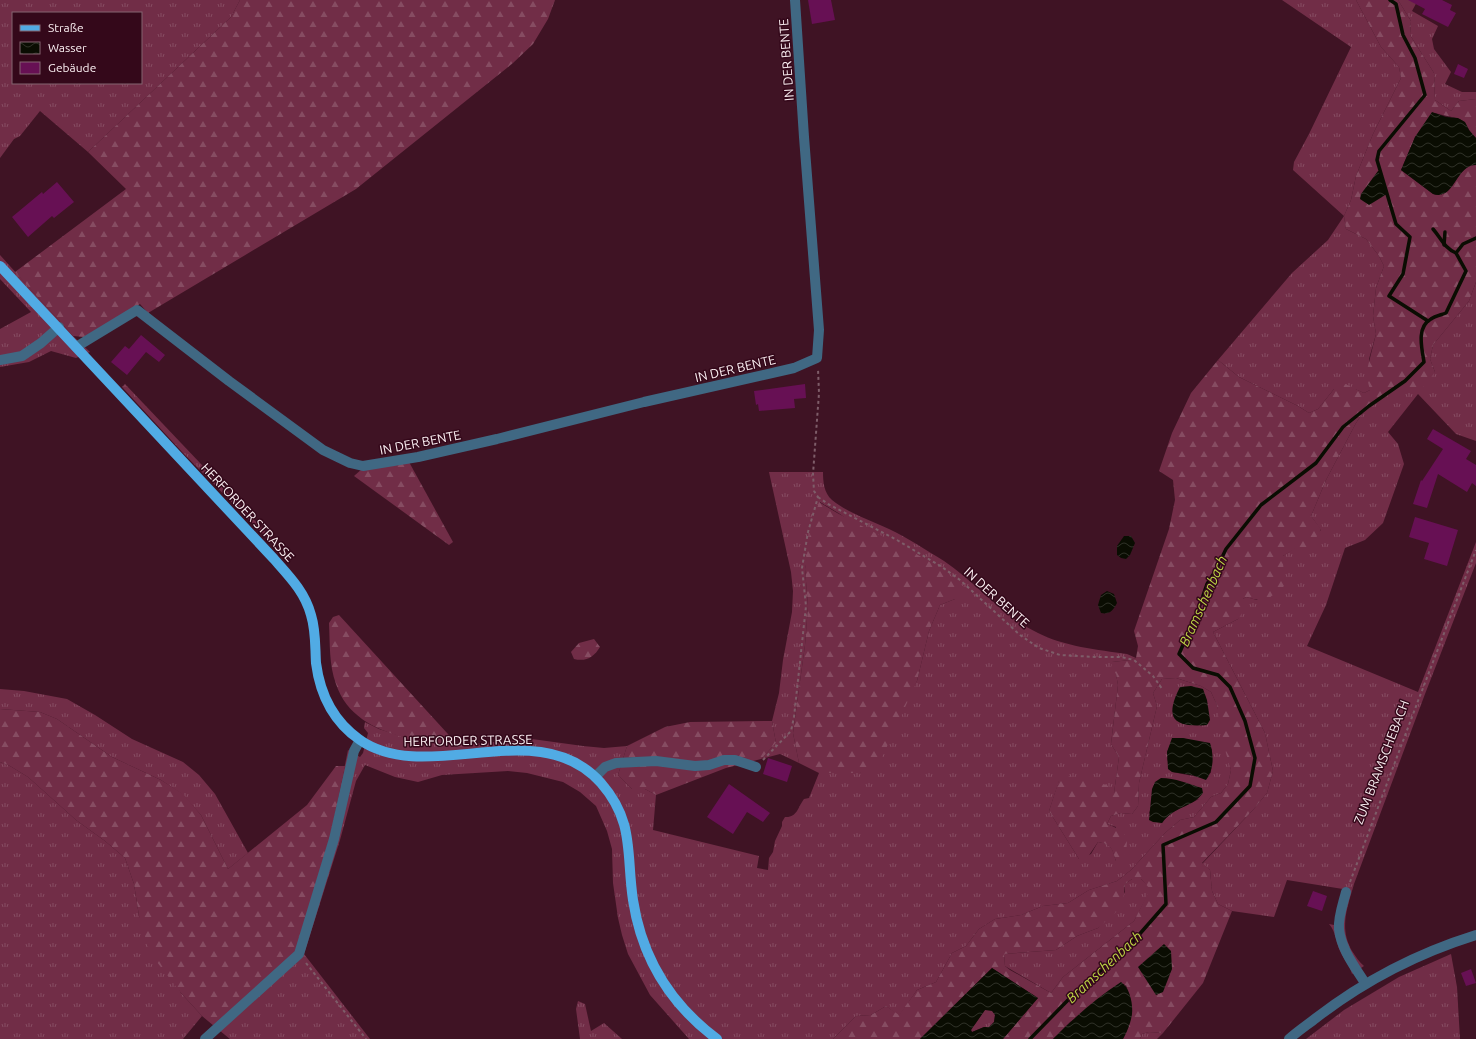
<svg xmlns="http://www.w3.org/2000/svg" width="1476" height="1039" font-family="Ubuntu,sans-serif">
  <defs>
    <pattern id="grass-tufts" width="24" height="20" patternUnits="userSpaceOnUse"><rect width="24" height="20" fill="#712d47"/><path d="M3 7l-1-3M5 7V3M7 7l1-3M15 17l-1-3M17 17v-4M19 17l1-3" fill="none" stroke="#864c62"/></pattern>
    <pattern id="forest-firs" width="22" height="20" patternUnits="userSpaceOnUse"><rect width="22" height="20" fill="#712d47"/><path d="M5 1l3.5 6h-7zM16 11l3.5 6h-7z" fill="#864c62"/></pattern>
    <pattern id="water-waves" width="16" height="10" patternUnits="userSpaceOnUse"><rect width="16" height="10" fill="#0a0d02"/><path d="M0 5q4-4 8 0t8 0" fill="none" stroke="#2f3127"/></pattern>
  </defs>
  <rect width="100%" height="100%" fill="#3f1324"/>
  <g fill="url(#grass-tufts)" fill-rule="evenodd">
    <path d="M0 0H240L231 17 88 152 40 111 20 136 14 139 0 158ZM13 13H141V83H13Z"/>
    <polygon points="1282,0 1356,0 1381,47 1399,67 1401,78 1373,134 1356,176 1351,200 1344,216 1346,229 1366,239 1379,256 1384,266 1376,288 1373,316 1376,334 1369,359 1370,390 1364,393 1355,389 1334,389 1318,409 1309,413 1298,406 1239,377 1218,360 1292,273 1328,240 1344,216 1293,170 1294,162 1309,134 1351,47"/>
    <polygon points="1398,0 1418,0 1412,11 1438,26 1432,39 1434,49 1451,72 1445,84 1462,92 1476,92 1476,99 1459,101 1451,111 1435,100 1434,73 1410,35 1411,21"/>
    <polygon points="0,255 73,336 90,352 76,358 51,351 29,362 0,367 0,329 31,312 0,279"/>
    <path d="M1476 282V441L1456 434 1418 394 1388 432 1398 444 1404 464 1383 523 1365 540 1345 548 1326 605 1307 646 1418 692 1476 542V563L1425 694 1354 884C1347 909 1339 928 1352 951 1356 957 1359 962 1364 966L1352 974C1350 966 1344 959 1340 951 1336 942 1336 932 1329 924L1334 925 1343 889 1287 880 1274 917 1232 911 1218 904 1212 891 1210 870 1202 864 1253 810 1267 793 1273 771 1265 733 1213 632 1238 619 1243 599 1246 597 1257 600 1283 568V556L1321 530 1311 516 1326 480 1356 423 1368 405 1403 381 1435 372 1430 359 1433 345 1469 301Z"/>
    <polygon points="125,384 276,543 274,545 183,453 122,387"/>
    <path d="M769 472H823C823 482 824 493 832 500 848 513 870 520 889 529 908 538 926 550 944 561 977 583 1002 616 1038 633 1063 646 1098 650 1127 654L1136 658 1130 660 1112 662 1116 674 1118 685 1111 744 1119 757 1114 793 1059 781 1049 811 1079 859 1091 854 1098 842C1112 844 1112 848 1116 861V827L1107 824 1111 816 1121 813 1132 814 1138 806 1139 783 1157 706 1153 693 1162 679 1176 678 1201 686 1211 692 1217 705 1231 770 1228 784 1221 793 1211 797 1194 817 1180 820 1165 833 1131 870 1117 881 1089 890 1068 903 1043 906 1021 915 995 919 979 929 966 946 952 953 936 982 917 990 899 1016 886 1006 871 1015 856 1016 833 1039H689L650 995 628 954 622 935 618 918 613 883 612 849 607 831 596 806 580 792 563 782 527 773 508 771 442 775 418 782 395 777 365 765 356 781 340 840 304 954 370 1039H230L214 1026 330 838 348 750 360 757 363 753 368 733 364 728 365 722 379 729 422 743 458 745 532 739 583 746 604 748 627 746 618 775 632 789H645L656 795 653 830 759 856 757 868 768 870 769 858 773 852 775 841 782 826V822L785 817C797 818 798 807 804 799L809 798 819 773H860L917 681 929 631 940 605 955 599 840 514 820 502 805 569 808 606 805 645 793 733 799 763 780 754 761 759 776 743 772 721 779 693 783 660 792 612 793 591 791 572ZM1173 738H1183L1212 749 1211 773 1198 777 1172 772 1167 759 1168 756 1167 752ZM1199 799C1186 806 1171 810 1162 823L1159 822 1149 813 1151 807Z"/>
    <polygon points="0,689 24,691 67,699 95,715 132,739 183,762 199,775 215,794 248,853 228,869 201,815 182,794 161,780 112,757 57,719 40,712 0,709"/>
    <polygon points="0,762 10,766 28,777 76,820 105,841 125,858 134,884 139,916 181,993 202,1016 183,1039 0,1039"/>
    <polygon points="1132,879 1141,879 1151,889 1134,921 1063,977 1051,993 1005,966 1004,954 1056,950 1077,936 1098,928 1125,892 1125,884"/>
    <polygon points="1451,954 1457,987 1460,1039 1306,1039 1344,1010 1399,977"/>
    <polygon points="578,1001 585,1004 591,1031 604,1023 622,1039 580,1039 576,1009"/>
    <polygon points="985,1010 992,1010 995,1015 994,1022 989,1027 984,1027 972,1032 971,1030"/>
    <polygon points="1149,1032 1163,1033 1157,1039 1140,1039 1142,1034"/>
  </g>
  <g fill="url(#forest-firs)" fill-rule="evenodd">
    <polygon points="240,0 555,0 548,19 533,44 513,63 356,189 148,313 140,304 84,337 73,336 15,272 126,189 88,152 231,17"/>
    <path d="M1356 0H1398L1411 21 1410 35 1434 73 1435 100 1451 111 1459 101 1476 99V138C1470 134 1469 128 1465 123 1461 117 1444 116 1435 113L1415 137 1401 170 1433 194C1455 201 1455 165 1476 165V282L1469 301 1433 345 1430 359 1435 372 1418 394 1404 389 1402 381 1368 405 1356 423 1326 480 1311 516 1321 529 1308 552 1299 555 1296 548 1283 556 1284 586C1270 599 1264 603 1246 597L1243 599 1247 606 1238 619 1213 632 1265 733 1273 771 1267 793 1253 810 1202 863 1210 870 1212 891 1218 904 1232 911 1203 983 1163 1033 1149 1032 1142 1034 1140 1039H1123C1133 1018 1134 1007 1126 985L1070 1022 1053 1039H1003L1038 998 992 968 920 1039H833L856 1016 871 1015 886 1006 899 1015 917 990 936 982 952 953 966 946 979 929 995 919 1021 915 1043 906 1068 903 1089 890 1117 881 1131 870 1165 833 1180 820 1194 817 1211 797 1221 793 1228 784 1231 770 1221 736 1217 705 1211 692 1201 686 1176 678 1162 679 1153 693 1157 706 1139 783 1138 806 1132 814 1121 813 1111 816 1107 824C1129 832 1130 839 1123 861H1116C1112 849 1112 844 1098 842L1085 861 1079 859 1049 811 1059 780 1067 776 1107 785 1114 793 1119 757 1111 744 1118 685 1116 674 1111 668 1112 662 1130 660 1136 658 1138 646 1134 631 1169 529 1175 500 1173 480 1159 471 1172 433 1191 393 1218 360 1239 377 1298 406 1309 413 1318 409 1334 389 1343 383 1364 393 1370 390 1366 374 1376 334 1373 316 1376 288 1384 266 1379 256 1366 239 1346 229 1344 216 1351 200 1356 176 1373 134 1401 78 1399 67 1381 47ZM1132 879H1141L1150 889 1134 921 1063 977 1051 993 1010 970 1005 966 1004 954 1056 950 1077 936 1098 928 1116 912 1123 903 1125 884Z"/>
    <polygon points="409,462 453,542 449,545 354,476 362,469"/>
    <path d="M819 502C866 532 922 550 964 587L955 599 940 605 929 631 917 681 879 764 860 773H819L799 763 793 733 805 645 808 606 805 569 810 533Z"/>
    <path d="M339 615 458 745C446 744 435 744 424 743 417 742 410 739 403 737 374 729 346 715 336 684 329 665 330 644 329 623L333 617Z"/>
    <path d="M594 639 600 647C594 657 586 662 574 659L571 652 579 643Z"/>
    <polygon points="0,709 40,712 57,719 112,757 161,780 183,794 201,815 228,869 307,805 336,766 345,766 330,838 295,951 214,1026 202,1016 181,993 150,953 139,916 134,884 125,858 105,841 76,820 28,777 10,766 0,762"/>
    <polygon points="772,721 776,743 761,759 726,768 656,795 645,789 632,789 618,775 627,746 665,727 690,722"/>
  </g>
  <g fill="url(#water-waves)" fill-rule="evenodd">
    <path d="M1432 112 1446 117 1458 118 1465 122 1469 130 1476 138V165C1455 165 1455 201 1433 194L1401 170 1415 137Z"/>
    <polygon points="1378,171 1381,171 1387,194 1369,205 1360,199 1361,194"/>
    <polygon points="1124,536 1131,536 1135,543 1130,555 1126,559 1121,558 1117,555 1117,546"/>
    <path d="M1107 591 1114 594 1117 603C1113 610 1110 615 1101 613L1098 605 1101 595Z"/>
    <path d="M1191 686 1203 689 1207 700 1210 720 1207 725C1173 728 1164 718 1180 687Z"/>
    <path d="M1172 738H1183L1210 743C1214 755 1214 770 1206 780L1192 775 1172 772 1168 769 1167 752Z"/>
    <path d="M1161 778C1175 778 1189 784 1202 788L1203 793C1192 808 1174 806 1162 823L1153 822 1149 820 1152 789 1155 782Z"/>
    <polygon points="1164,944 1171,951 1172,969 1163,992 1156,995 1138,967"/>
    <path d="M992 968 1038 998 1003 1039H920ZM985 1010 992 1011 995 1015 994 1022 989 1027H984L972 1032 971 1030Z"/>
    <path d="M1121 982C1130 988 1133 1004 1132 1014 1131 1022 1127 1032 1123 1039H1053C1074 1018 1096 998 1121 982Z"/>
  </g>
  <g fill="none" stroke-linecap="round" stroke-linejoin="round">
    <g stroke="#0a0d02" stroke-width="3.5">
      <polyline points="1390,0 1396,4 1403,35 1415,58 1425,95 1379,151 1377,160 1396,224 1410,237 1403,274 1389,296 1428,321"/>
      <path d="M1433 229C1441 238 1444 248 1456 253"/>
      <polyline points="1444,245 1445,232"/>
      <path d="M1030 1039 1069 999 1130 945 1166 904 1163 845 1216 822 1250 786 1255 758 1245 721 1230 687 1218 675 1193 668 1179 654 1197 613 1207 584 1216 570 1226 549 1261 505 1316 463 1343 427 1369 406 1405 381 1424 362C1422 349 1416 327 1431 319 1435 316 1441 315 1446 313L1466 271 1456 253 1463 244 1476 238"/>
    </g>
  </g>
  <g fill="#671054">
    <polygon points="808,0 831,0 835,20 812,24"/>
    <polygon points="1408,0 1442,0 1452,5 1450,10 1456,13 1448,27 1422,14 1425,9"/>
    <polygon points="1458,64 1468,69 1464,78 1454,74"/>
    <polygon points="57,182 74,202 54,218 52,216 28,237 12,217 42,192 43,194"/>
    <polygon points="141,335 165,355 159,362 146,352 127,375 111,362 125,346 129,349"/>
    <polygon points="805,384 806,398 794,399 795,408 759,411 758,404 756,405 754,391"/>
    <polygon points="1433,429 1471,451 1466,459 1476,465 1476,486 1472,483 1467,492 1438,474 1427,508 1413,504 1421,480 1422,481 1443,449 1427,439"/>
    <polygon points="1415,517 1458,530 1447,566 1424,559 1429,543 1409,537"/>
    <polygon points="768,758 792,766 787,782 763,774"/>
    <polygon points="729,784 770,813 763,822 747,812 733,834 707,817"/>
    <polygon points="1313,891 1327,896 1322,911 1307,906"/>
    <polygon points="1471,969 1476,983 1466,986 1461,973"/>
  </g>
  <g fill="none" stroke-linecap="round" stroke-linejoin="round">
    <g stroke="#7e5d69" stroke-width="2" stroke-dasharray="3 3" stroke-linecap="butt">
      <polyline points="818,497 828,504 897,540 942,567 960,580 1020,635 1039,648 1060,655 1095,657 1121,657 1134,660 1153,676 1163,690"/>
      <polyline points="763,760 791,731 794,717 806,606 802,568 808,532 818,497 814,491 813,474 819,393 818,369"/>
      <polyline points="1350,882 1418,701 1476,550"/>
      <polyline points="306,963 366,1039"/>
    </g>
    <g stroke="#406883" stroke-width="10">
      <polyline points="76,347 137,310 229,381 323,450 350,463 363,466 418,457 497,439 644,402 794,368 817,358 819,330 804,137 795,0"/>
      <polyline points="0,360 22,356 41,343 59,327"/>
      <polyline points="595,777 605,767 616,763 656,761 695,766 709,765 724,760 735,760 756,767"/>
      <path d="M1346 892C1343 904 1338 917 1339 929 1341 949 1355 967 1365 983"/>
      <polyline points="205,1039 299,954 334,839 354,751 360,740"/>
      <path d="M1289 1039C1298 1031 1307 1025 1316 1018 1364 981 1418 953 1476 935"/>
    </g>
    <path stroke="#51abe4" stroke-width="10" d="M0 266 274 559C289 576 305 592 311 615 316 631 315 647 316 663 320 694 334 722 360 740 428 787 538 712 601 783 635 822 626 854 633 900 642 959 670 1004 717 1039"/>
  </g>
  <g text-anchor="middle" stroke-width="3" stroke-linejoin="round" paint-order="stroke">
    <g font-size="13" fill="#fbeff2" stroke="#34081a">
      <text transform="translate(786 60) rotate(-94)" y="5">IN DER BENTE</text>
      <text transform="translate(735 368) rotate(-13)" y="5">IN DER BENTE</text>
      <text transform="translate(420 442) rotate(-11)" y="5">IN DER BENTE</text>
      <text transform="translate(248 512) rotate(47)" y="5">HERFORDER STRASSE</text>
      <text transform="translate(997 597) rotate(42)" y="5">IN DER BENTE</text>
      <text transform="translate(468 740) rotate(-1)" y="5">HERFORDER STRASSE</text>
      <text transform="translate(1381 762) rotate(-69)" y="5">ZUM BRAMSCHEBACH</text>
    </g>
    <g font-size="14" font-style="italic" fill="#bed946" stroke="#34081a">
      <text transform="translate(1203 601) rotate(-66)" y="5">Bramschenbach</text>
      <text transform="translate(1104 967) rotate(-43)" y="5">Bramschenbach</text>
    </g>
  </g>
  <rect x="12" y="12" width="130" height="72" fill="#34081a" stroke="#846470"/>
  <rect x="20" y="25" width="20" height="6" fill="#51abe4" stroke="#846470"/>
  <text x="48" y="32" font-size="12" fill="#fbeff2">Straße</text>
  <rect x="20" y="42" width="20" height="12" fill="url(#water-waves)" stroke="#846470"/>
  <text x="48" y="52" font-size="12" fill="#fbeff2">Wasser</text>
  <rect x="20" y="62" width="20" height="12" fill="#671054" stroke="#846470"/>
  <text x="48" y="72" font-size="12" fill="#fbeff2">Gebäude</text>
</svg>
